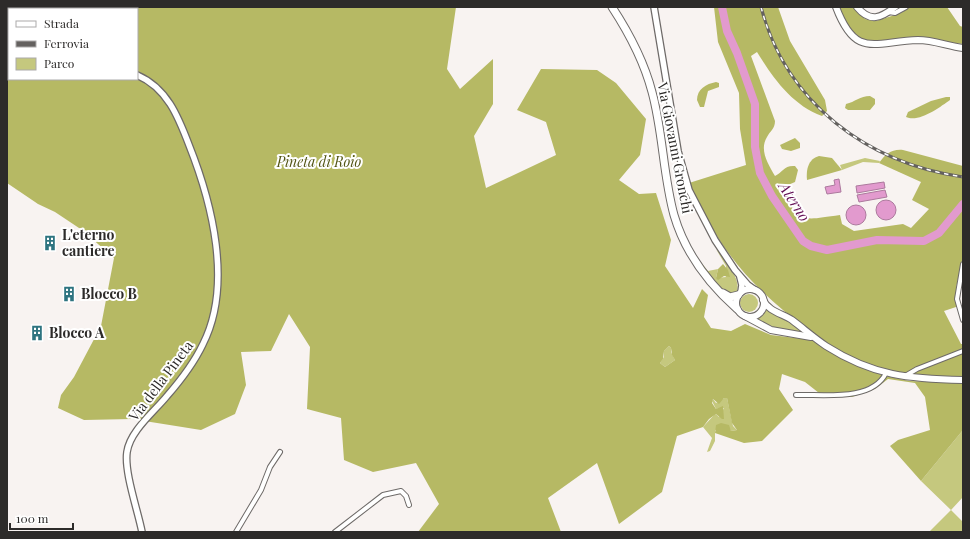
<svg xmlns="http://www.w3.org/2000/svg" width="970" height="539" font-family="'Playfair Display',serif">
  <rect width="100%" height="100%" fill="#f8f3f1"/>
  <g fill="#c5c87e">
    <polygon points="865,158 880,161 879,163 863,162 842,170 840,165"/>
    <path d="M716 249C724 258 741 278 737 291L732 294 723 291 701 266 700 261 708 271 718 269 716 278 726 277V266Z"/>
    <circle cx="749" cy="303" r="9"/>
    <polygon points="764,308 786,318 810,335 778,329 754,318 759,315"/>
    <polygon points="669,346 671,348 671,352 675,360 665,367 660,363 664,357 664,351"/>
    <polygon points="726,397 727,398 733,426 737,430 731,431 729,428 715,430 715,441 710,451 707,452 712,438 703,427 714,415 716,414 719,417 724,408 716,409 712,401 713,399 716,403"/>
    <polygon points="963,430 963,497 951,510 963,522 963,532 929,532 951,510 921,481"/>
  </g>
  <g fill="#b6b964" fill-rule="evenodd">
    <path d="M7 7H456L447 69 460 89 493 59V104L474 136 486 188 556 155 546 122 517 110 541 69 597 70 616 83 646 119 640 155 619 180 639 194 656 193 671 240 665 266 693 308 702 289 708 295 704 317 711 328 731 331 745 324 771 335 812 340 858 366 885 376 910 381 963 383V430L921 481 890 446 898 440 930 430 925 397 915 383 888 379 875 389 852 397 819 393 805 382 782 374 779 389 793 410 762 441 744 443 715 433 716 425 721 423 729 425 731 431 737 430 732 423 727 398H724L719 404 713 399 712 403 716 409 723 406 724 419H722L716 414 709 419 703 427 677 436 662 492 619 524 597 463 548 498 561 532H418L439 504 416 463 373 472 344 460 341 418 307 409 310 347 289 314 271 351 241 352 246 385 235 414 201 430 132 419 84 420 58 408 61 395 74 377 101 326 114 258 82 230 55 212 38 204 7 183ZM9 9H137V79H9ZM669 346 671 348 672 355 675 360 665 367 660 363 663 359 664 351Z"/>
    <path d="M714 7H778L790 41 825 100 827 111 822 116C792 105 773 78 757 52L751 56 775 121C775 129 770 131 767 137 759 150 768 164 775 176 783 172 784 165 795 166L798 170 795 182 781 188C800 225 802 220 840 215L842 224 854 231 903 224 911 228 929 209 912 200 921 182 879 163C886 154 891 149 903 150L963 166V256L956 288V307L944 311 961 344H963V377C938 376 913 376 888 370 859 364 834 348 810 331 751 288 718 249 689 183L746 165 740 129 739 93 718 42Z"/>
    <path d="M839 7H855L865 19 876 21 901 13 910 7H947L960 26 963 27V44L947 42H870C853 37 846 23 839 7Z"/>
    <path d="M716 82 719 83V87L708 91 704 107H700L697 100C697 89 706 84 716 82Z"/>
    <path d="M870 96 875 99V104L870 110H848L845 108 846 104C855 102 860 96 870 96Z"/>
    <path d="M946 97H950V100C940 107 919 123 906 117L908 112 931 101Z"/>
    <polygon points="795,138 800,143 800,148 791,151 782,149 780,145"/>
    <path d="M819 156 832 158 842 170 807 180C806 170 808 159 819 156Z"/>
    <polygon points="723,264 728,270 730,277 724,276 718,280 716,278 718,269"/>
  </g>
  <g fill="#e29ace" stroke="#ac799d">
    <polygon points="839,179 841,192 827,194 825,187 835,185 834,180"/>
    <polygon points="884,182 885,188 857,193 856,186"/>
    <polygon points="885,190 887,197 859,202 857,195"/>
    <circle cx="886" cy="210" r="10"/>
    <circle cx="856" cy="215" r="10"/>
  </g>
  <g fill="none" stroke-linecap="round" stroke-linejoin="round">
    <polyline stroke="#e29ace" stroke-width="8" points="722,7 727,31 737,53 755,104 755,147 760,173 772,196 803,241 811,246 827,250 877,240 924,241 939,233 963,204"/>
    <g stroke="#6e6a68" stroke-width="6">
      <g id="street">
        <polyline points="888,12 895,13 906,7"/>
        <polyline points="963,264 957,299 963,320"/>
        <polyline points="905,376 917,369 963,351"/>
        <path d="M796 395C822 394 872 402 886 373"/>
        <polyline points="236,532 261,490 270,467 280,452"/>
        <polyline points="335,532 383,495 401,491 406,496 409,505"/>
      </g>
    </g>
    <g stroke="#6e6a68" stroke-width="8">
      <g id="secondary">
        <polyline points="654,7 678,151 689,190 715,240 735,270 748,285 755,290"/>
        <polyline points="7,14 9,15"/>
        <path d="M137 75C167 88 178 116 189 145 212 203 233 285 203 344 194 363 181 380 167 396 154 412 130 431 127 452 124 472 138 511 142 532"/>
        <polyline points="740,277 742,285 741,292"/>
      </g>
    </g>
    <g stroke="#6e6a68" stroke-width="8">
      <g id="primary">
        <path d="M836 7C856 60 875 41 918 40 933 40 948 46 963 48"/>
        <path d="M857 7C870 23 881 18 895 7"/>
        <circle cx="750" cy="303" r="14"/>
        <path d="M763 300C768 311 783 314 792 320 804 329 814 338 826 346 873 376 910 379 963 380"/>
        <polyline points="745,316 771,330 811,337"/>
      </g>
    </g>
    <g stroke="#6e6a68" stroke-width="9">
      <g id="highway">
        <path d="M612 7C629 33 644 61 652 92 663 132 663 175 674 215 685 253 709 284 737 309"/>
        <polyline points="723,293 730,297 738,295"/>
      </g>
    </g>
    <use href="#street" stroke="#fff" stroke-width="4"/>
    <use href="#secondary" stroke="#fff" stroke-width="5.5"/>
    <use href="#primary" stroke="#fff" stroke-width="6"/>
    <use href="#highway" stroke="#fff" stroke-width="7"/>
    <g stroke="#64615f" stroke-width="3">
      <path id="rail" d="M761 7C786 103 867 163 963 177"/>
    </g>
    <use href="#rail" stroke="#fff" stroke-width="1.5" stroke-dasharray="4.5" stroke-linecap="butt"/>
  </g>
  <defs>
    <g id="building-bare" transform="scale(1.2)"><path d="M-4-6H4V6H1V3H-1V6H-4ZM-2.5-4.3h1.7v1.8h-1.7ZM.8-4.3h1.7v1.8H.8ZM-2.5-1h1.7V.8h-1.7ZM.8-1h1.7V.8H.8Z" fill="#2e7480" stroke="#fff" stroke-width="2.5" paint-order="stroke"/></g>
  </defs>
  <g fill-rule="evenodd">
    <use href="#building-bare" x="50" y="243"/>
    <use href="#building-bare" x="69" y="294"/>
    <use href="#building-bare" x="37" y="333"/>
  </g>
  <g text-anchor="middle" stroke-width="4" stroke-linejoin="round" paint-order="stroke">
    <g font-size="14" fill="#2d2b2a" stroke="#fff">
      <text transform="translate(675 148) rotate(79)" y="5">Via Giovanni Gronchi</text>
      <text transform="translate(161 381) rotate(-53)" y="5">Via della Pineta</text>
    </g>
    <g font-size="14" font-style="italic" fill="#535515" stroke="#fff">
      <text x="319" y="167">Pineta di Roio</text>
    </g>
    <g font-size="14" font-weight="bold" fill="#2d2b2a" stroke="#fff" text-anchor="start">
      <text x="62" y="240">L'eterno<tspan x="62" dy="16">cantiere</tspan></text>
      <text x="81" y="299">Blocco B</text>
      <text x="49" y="338">Blocco A</text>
    </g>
    <g font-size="15" font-style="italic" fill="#651156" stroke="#fff">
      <text transform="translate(794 202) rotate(57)" y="5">Aterno</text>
    </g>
  </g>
  <rect width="970" height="539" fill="none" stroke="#2d2b2a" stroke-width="16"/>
  <rect x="8" y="8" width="130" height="72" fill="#ffffff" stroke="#abaaaa"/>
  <rect x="16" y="21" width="20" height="6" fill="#ffffff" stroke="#abaaaa"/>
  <text x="44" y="28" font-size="12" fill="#2d2b2a">Strada</text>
  <rect x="16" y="41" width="20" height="6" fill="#64615f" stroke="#abaaaa"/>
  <text x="44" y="48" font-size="12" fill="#2d2b2a">Ferrovia</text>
  <rect x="16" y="58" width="20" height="12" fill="#c5c87e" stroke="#abaaaa"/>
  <text x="44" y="68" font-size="12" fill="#2d2b2a">Parco</text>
  <path d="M10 523v6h63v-6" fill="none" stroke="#2d2b2a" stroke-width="2"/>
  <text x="16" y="523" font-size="12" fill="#2d2b2a" stroke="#ffffff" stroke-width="3" paint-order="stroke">100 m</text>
</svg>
